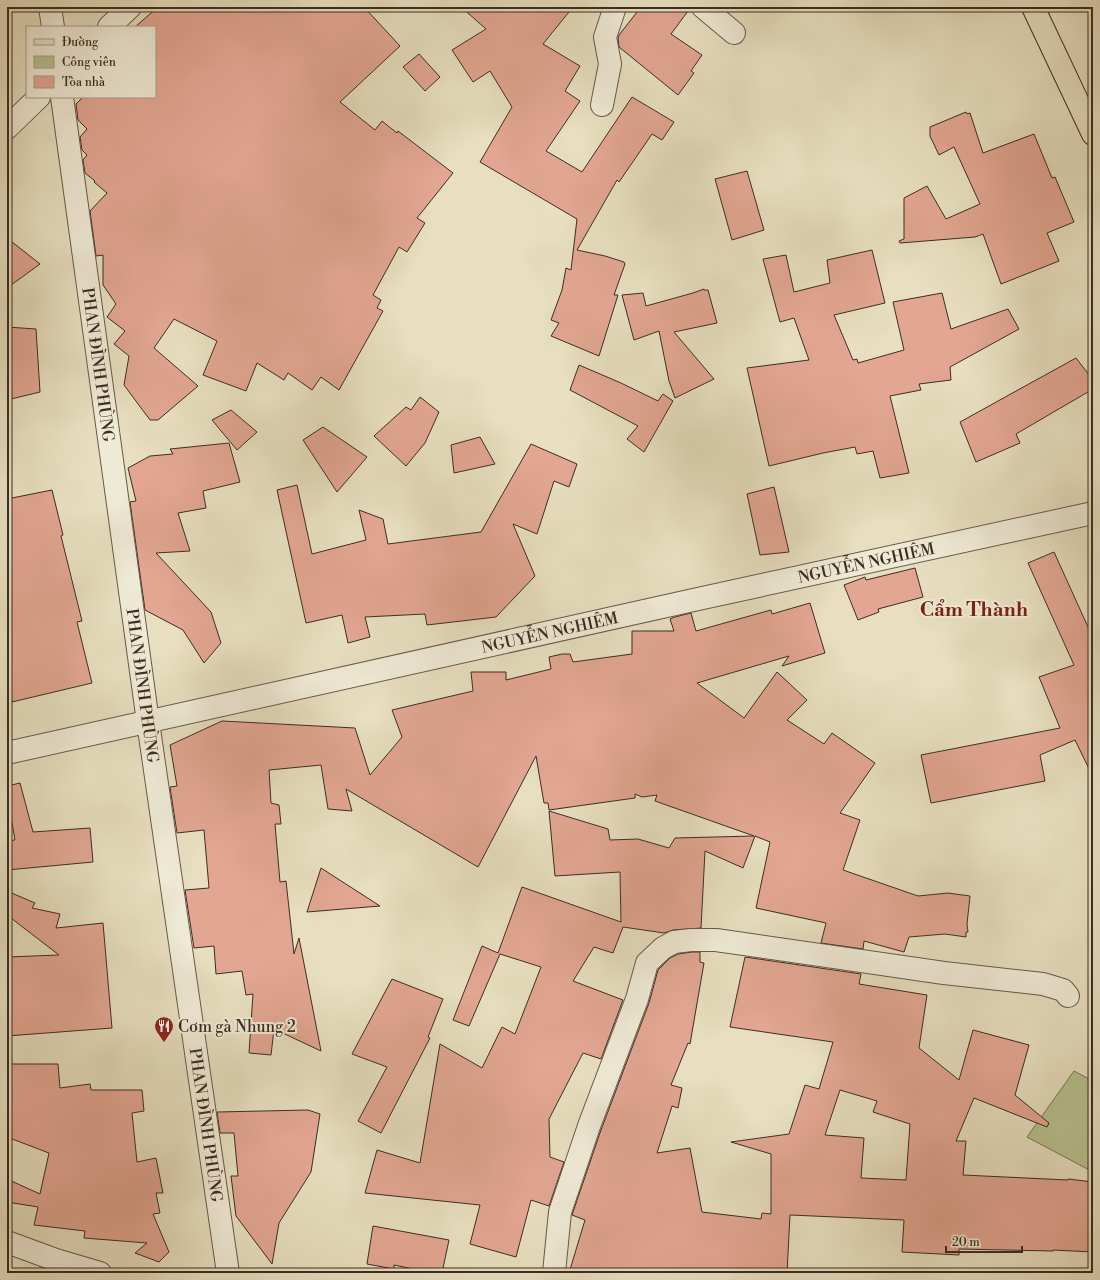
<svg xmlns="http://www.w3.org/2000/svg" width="1100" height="1280" font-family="'Libre Bodoni',serif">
  <rect width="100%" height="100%" fill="#e7dfc0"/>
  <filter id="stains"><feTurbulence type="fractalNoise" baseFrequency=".005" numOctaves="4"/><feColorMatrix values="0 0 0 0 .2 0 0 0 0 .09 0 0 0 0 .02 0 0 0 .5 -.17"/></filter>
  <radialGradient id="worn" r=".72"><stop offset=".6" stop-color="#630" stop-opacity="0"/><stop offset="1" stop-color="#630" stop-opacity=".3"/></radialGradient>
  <polygon fill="#b8c191" stroke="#7a775a" points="1074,1071 1093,1081 1093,1172 1027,1137"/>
  <g fill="#e2a692" stroke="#3c2d23" fill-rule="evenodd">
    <polygon points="158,7 364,7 400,46 340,102 375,130 382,121 397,133 398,131 453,173 417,218 425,223 407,252 399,247 373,295 381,300 377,308 383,311 339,390 321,377 312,390 288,373 284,380 257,363 246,391 203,375 217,341 174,319 154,348 198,386 158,420 150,420 124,385 129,356 114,344 125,331 107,317 116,304 103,285 103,255 96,256 90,211 107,193 94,182 95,181 85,173 83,160 87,155 82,150 80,137 87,129 78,120 76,104 83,97 155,97 155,27 135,27"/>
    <polygon points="461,7 573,7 543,44 580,66 565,91 580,101 546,151 582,172 632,97 674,122 662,140 652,134 619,182 617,180 577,250 605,256 624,262 625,264 614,295 618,295 599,356 551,336 559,323 551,320 562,290 566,268 571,270 577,219 480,162 512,107 490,71 473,82 452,50 486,29"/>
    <polygon points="641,7 691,7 671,34 702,55 691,71 694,73 678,95 619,47 618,38 619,35"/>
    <polygon points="419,54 440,77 425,91 403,67"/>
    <polygon points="966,112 967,114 970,113 983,153 1034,134 1052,178 1055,177 1074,222 1047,233 1059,261 1001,284 983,234 975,237 900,243 899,241 904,239 904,198 927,186 946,219 980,204 954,147 939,155 930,136 930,127"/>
    <polygon points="747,171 764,230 732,240 715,179"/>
    <polygon points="7,238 40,264 7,288"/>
    <polygon points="872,250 885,303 834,315 853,360 857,359 858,363 904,350 893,302 942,293 951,329 1008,309 1019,329 950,367 951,380 919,384 921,390 890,396 909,473 880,478 873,451 857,454 855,447 823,453 769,466 747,368 809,360 794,318 780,322 763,259 786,255 794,292 830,283 827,260"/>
    <polygon points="704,289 704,290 708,290 717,323 674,332 714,379 675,398 669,381 659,331 634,340 622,295 643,293 646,306 693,293"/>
    <polygon points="7,327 36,329 40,392 7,400"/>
    <polygon points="1076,358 1093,380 1093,389 1016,434 1020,443 976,462 960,422"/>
    <polygon points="579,365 621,383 658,401 663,394 673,401 644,452 627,439 638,426 570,390"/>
    <polygon points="420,397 439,412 425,443 406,466 374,436 406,407 411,410"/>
    <polygon points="231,410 257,432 237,450 212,420"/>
    <polygon points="323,427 367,457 337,492 303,440"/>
    <polygon points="480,437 495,464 454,473 451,445"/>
    <polygon points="229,443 240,482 203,491 206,508 178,513 190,551 156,553 211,612 221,643 204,663 183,630 145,610 130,502 136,501 128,468 150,456 173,454 170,449"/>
    <polygon points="531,444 577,464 569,487 554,481 537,534 513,524 535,576 496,617 427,625 425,614 365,617 370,637 348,643 342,615 306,623 277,490 297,485 312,554 366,540 359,510 383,519 388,544 481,532"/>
    <polygon points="774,487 789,552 760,555 747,494"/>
    <polygon points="52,490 63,535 61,536 82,621 77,622 92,683 12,702 7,665 7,499"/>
    <polygon points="1054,552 1093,638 1093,777 1075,740 1040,755 1045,781 931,803 921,755 1060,728 1039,677 1074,665 1028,563"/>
    <polygon points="915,568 923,597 878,609 879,612 858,620 844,585 865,577 866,580"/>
    <polygon points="810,603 825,653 782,666 789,656 697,683 744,718 777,672 807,700 787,720 824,744 832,733 875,763 840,813 860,820 843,870 918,896 948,893 970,896 967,924 968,932 966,932 966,937 945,934 909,937 904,952 864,941 863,949 821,943 826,923 756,908 770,842 755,836 743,868 705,851 701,928 673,930 664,933 623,927 613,953 594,947 573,981 623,1000 601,1059 583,1053 549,1119 550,1157 564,1162 549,1206 531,1200 516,1257 470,1244 480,1205 365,1193 377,1150 420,1163 440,1044 482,1068 502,1027 515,1034 541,967 500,954 469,1026 453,1020 482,946 498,953 522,887 621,922 620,872 555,876 549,811 608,829 610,840 638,839 669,848 675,838 754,836 655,801 657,795 642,797 635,794 635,798 549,810 548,803 544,803 536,756 478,867 346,789 352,811 328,809 321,765 269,770 271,803 279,805 281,824 275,824 280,882 286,881 294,954 299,938 321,1051 274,1029 271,1055 249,1053 253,994 246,995 242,971 216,974 214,946 194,948 185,890 209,888 204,830 177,833 170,787 177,786 170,745 222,721 355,728 370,775 402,737 392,710 473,691 471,672 506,672 506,680 551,669 549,657 562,654 570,654 573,662 632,654 632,631 674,631 670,619 675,617 691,613 696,631 771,610 772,614"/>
    <polygon points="20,783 33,832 90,828 93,862 7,870 7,841 15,840 7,795 7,786"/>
    <polygon points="321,868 380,906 307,912"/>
    <polygon points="7,891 35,903 32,908 60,914 56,928 103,923 112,1028 7,1036 7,957 59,955 7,915"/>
    <path d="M692 952H700V962L704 963 690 1044 688 1043 671 1085 682 1088 678 1108 672 1106 657 1153 690 1148 702 1212 761 1219 762 1213 771 1214V1154L731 1142 789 1134 805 1085 819 1089 833 1042 730 1027 745 957 861 974 859 984 927 995 919 1048 959 1080 973 1030 1029 1045 1015 1095 1049 1123 1047 1127 974 1098 956 1141H966L963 1175 1068 1180V1179L1093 1182V1252L1053 1250V1251L959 1249V1255L902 1252 904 1220 790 1215 787 1273 734 1271V1273H569L585 1220 572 1215 601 1130 649 1003 658 970 670 958 678 954ZM840 1090 877 1101 873 1112 910 1124 906 1180 861 1178 864 1138 825 1135Z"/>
    <polygon points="392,979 443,999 428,1037 430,1038 381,1133 358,1121 387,1067 352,1054"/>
    <polygon points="7,1064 58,1064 60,1088 90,1084 91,1090 142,1090 144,1111 132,1113 137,1162 156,1158 163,1193 156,1193 160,1213 153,1214 169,1252 159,1262 135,1253 147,1243 84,1238 85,1231 34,1225 38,1207 7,1202 7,1179 40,1194 49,1153 7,1137"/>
    <polygon points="308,1110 320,1114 311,1172 279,1223 272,1264 236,1216 231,1176 238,1176 234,1133 220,1133 217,1112"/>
    <polygon points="373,1226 449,1240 442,1273 432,1273 394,1265 394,1269 367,1264"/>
  </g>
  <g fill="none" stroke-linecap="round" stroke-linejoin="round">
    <g stroke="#675a4a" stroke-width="24">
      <g id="minor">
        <polyline points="50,7 53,27"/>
        <polyline points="703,7 734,33"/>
        <polyline points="109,27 130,7"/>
        <path id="s1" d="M62 97 148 722 228 1273"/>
        <polyline points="602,105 610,64 605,37 615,7"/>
        <polyline points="7,128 39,97"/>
        <path id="s2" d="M7 753 698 599 1093 513"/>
        <polyline points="7,1242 56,1260 100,1273"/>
        <polyline points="554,1273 560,1212 589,1126 637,999 647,963 663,948 674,942 691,940 716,940 944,973 1043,984 1063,990 1068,996"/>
      </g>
    </g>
    <g stroke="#3c2d23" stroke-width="24">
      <polyline id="major" points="1033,7 1093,134"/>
    </g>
    <use href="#minor" stroke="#efead6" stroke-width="22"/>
    <use href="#major" stroke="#e7dfc0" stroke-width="22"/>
  </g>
  <defs>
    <g id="restaurant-pin" transform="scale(1)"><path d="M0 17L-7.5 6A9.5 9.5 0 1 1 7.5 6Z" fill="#8f2418" stroke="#efead6"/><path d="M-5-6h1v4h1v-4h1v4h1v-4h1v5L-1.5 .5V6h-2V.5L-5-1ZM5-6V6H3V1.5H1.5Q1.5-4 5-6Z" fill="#fff"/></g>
  </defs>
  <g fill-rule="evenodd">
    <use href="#restaurant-pin" x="164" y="1026"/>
  </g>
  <g text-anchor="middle" stroke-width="4" stroke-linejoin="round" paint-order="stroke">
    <g font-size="16" fill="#3c2d23" stroke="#efead6">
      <text dy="6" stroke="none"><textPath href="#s1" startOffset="270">PHAN ĐÌNH PHÙNG</textPath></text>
      <text dy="6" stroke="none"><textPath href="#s2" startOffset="880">NGUYỄN NGHIÊM</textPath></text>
      <text dy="6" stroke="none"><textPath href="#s2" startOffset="556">NGUYỄN NGHIÊM</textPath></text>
      <text dy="6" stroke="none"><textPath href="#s1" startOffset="594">PHAN ĐÌNH PHÙNG</textPath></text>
      <text dy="6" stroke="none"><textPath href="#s1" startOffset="1038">PHAN ĐÌNH PHÙNG</textPath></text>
    </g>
    <g font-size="16" fill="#3c2d23" stroke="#efead6" text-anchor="start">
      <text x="178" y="1032">Cơm gà Nhung 2</text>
    </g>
    <g font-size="20" font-weight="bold" fill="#7a1f14" stroke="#efead6">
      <text x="974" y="616">Cẩm Thành</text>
    </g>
  </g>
  <rect width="1100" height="1280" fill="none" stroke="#e7dfc0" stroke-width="24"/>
  <rect x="8" y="8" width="1084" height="1264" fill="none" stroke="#3c2d23" stroke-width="2"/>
  <rect x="12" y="12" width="1076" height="1256" fill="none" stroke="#3c2d23"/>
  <rect x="26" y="26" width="130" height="72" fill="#efead6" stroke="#a79e8e"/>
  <rect x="34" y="39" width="20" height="6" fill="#e7dfc0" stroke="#a79e8e"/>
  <text x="62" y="46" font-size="12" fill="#3c2d23">Đường</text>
  <rect x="34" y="56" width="20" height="12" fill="#b8c191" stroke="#a79e8e"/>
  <text x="62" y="66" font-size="12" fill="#3c2d23">Công viên</text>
  <rect x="34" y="76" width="20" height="12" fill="#e2a692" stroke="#a79e8e"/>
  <text x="62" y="86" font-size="12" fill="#3c2d23">Tòa nhà</text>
  <path d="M946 1246v6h76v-6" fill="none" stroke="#3c2d23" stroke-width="2"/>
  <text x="952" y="1246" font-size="12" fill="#3c2d23" stroke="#efead6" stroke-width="3" paint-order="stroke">20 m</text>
  <rect width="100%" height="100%" filter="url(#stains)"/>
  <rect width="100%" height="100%" fill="url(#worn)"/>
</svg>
